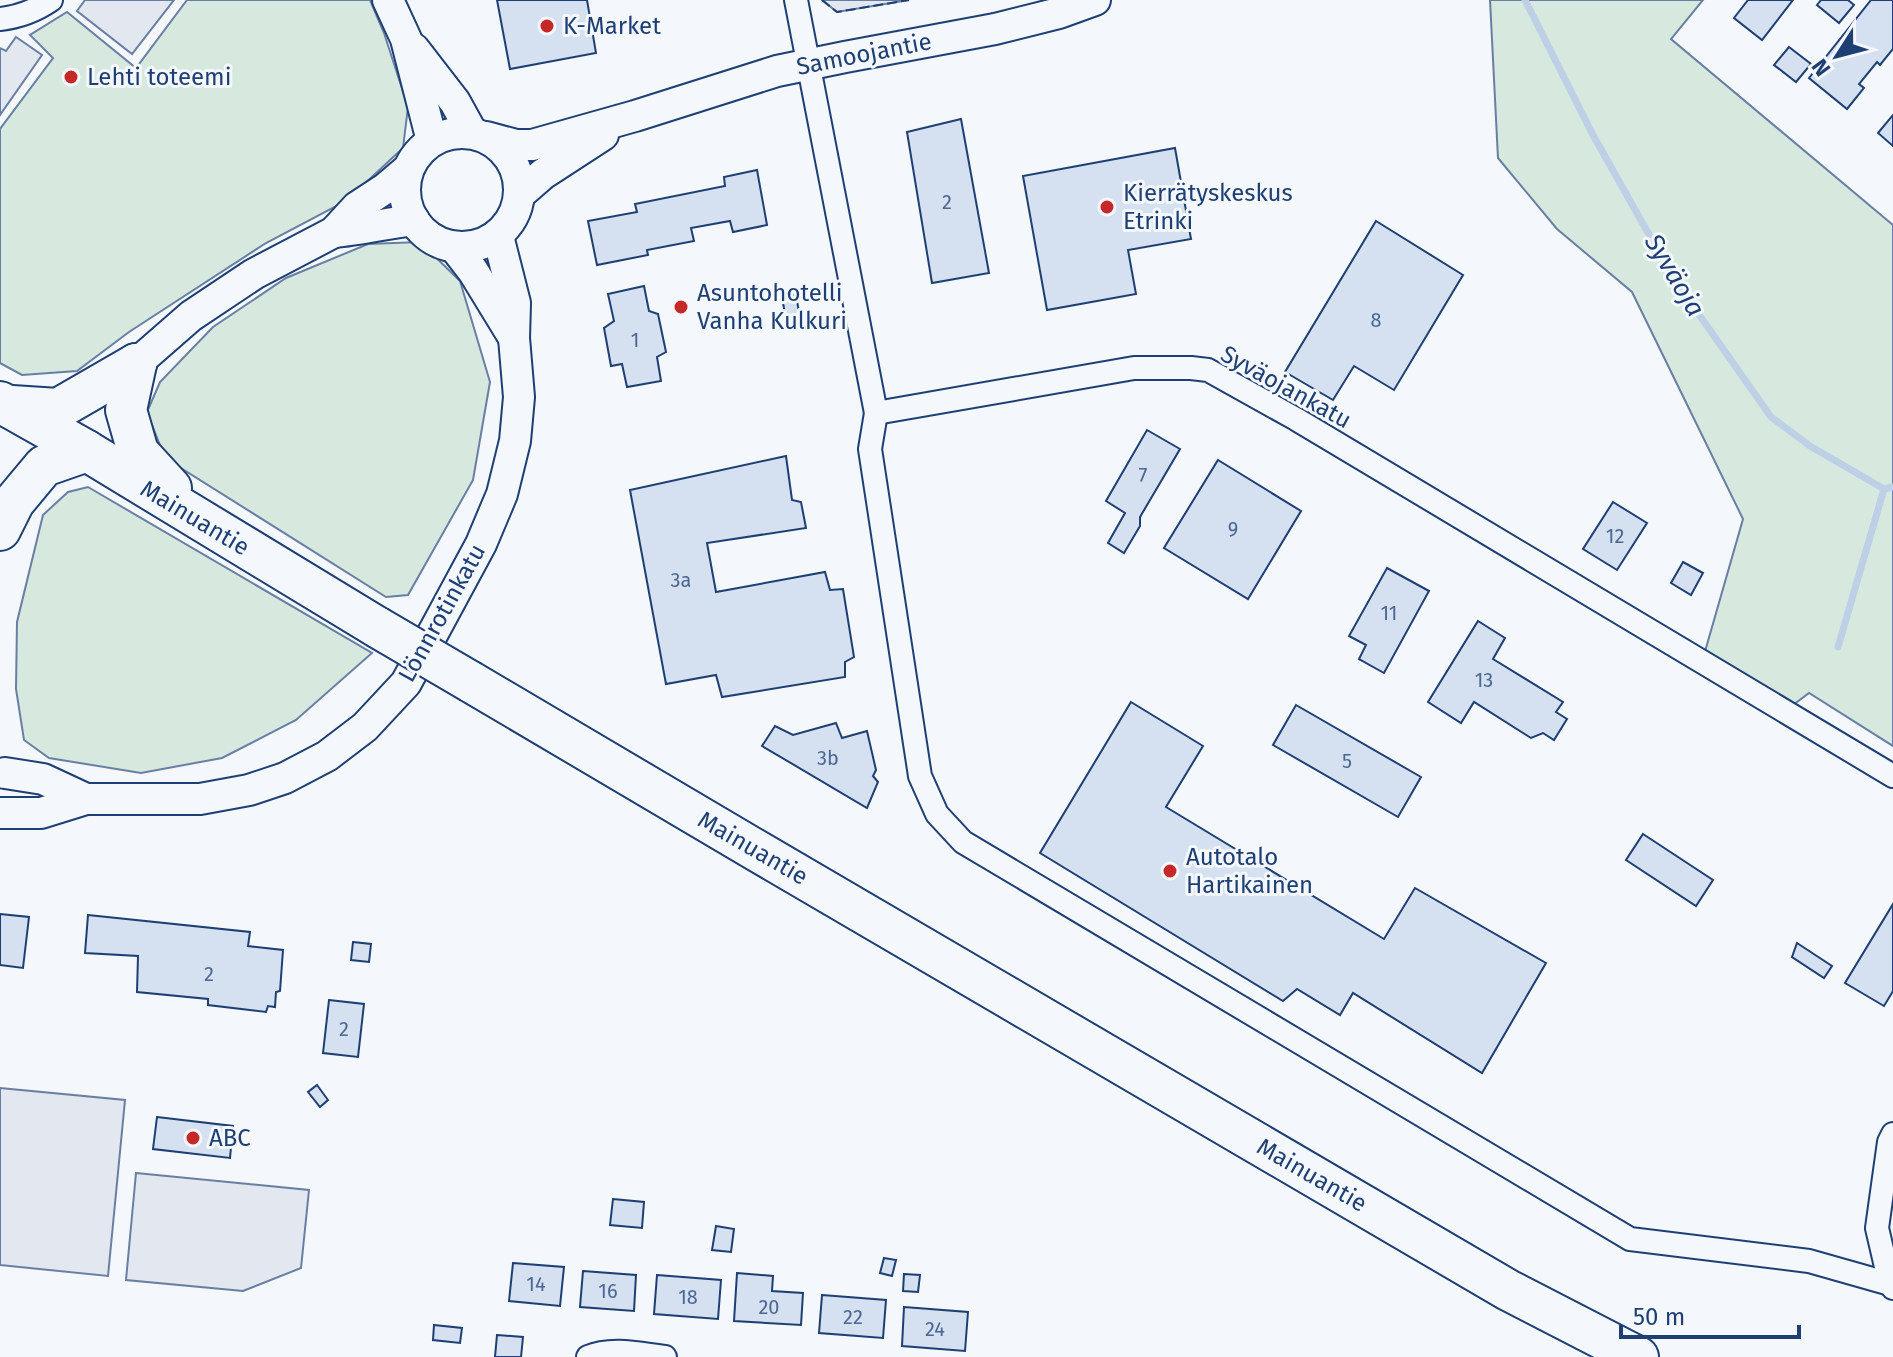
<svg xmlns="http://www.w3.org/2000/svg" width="1893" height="1357" font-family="'Fira Sans',sans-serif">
  <rect width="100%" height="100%" fill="#f4f7fb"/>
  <g fill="#d7e8df" stroke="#687fa3" stroke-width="2">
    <polygon points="187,0 370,0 384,33 408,107 403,148 346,201 266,243 129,332 77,371 22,375 0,363 0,129 53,58 30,35 67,12 136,68"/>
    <polygon points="1490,0 1703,0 1671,39 1893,225 1893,746 1809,693 1789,708 1704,655 1743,519 1632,292 1557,229 1498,158"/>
    <polygon points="420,242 460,281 490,382 473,480 408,595 386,597 165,458 147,412 160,382 213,327 286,278 368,244"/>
    <polygon points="88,487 372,653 296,720 222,758 141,773 49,758 24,740 16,689 17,622 43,515 68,492"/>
  </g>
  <g fill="#e3e8f0" stroke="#687fa3" stroke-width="2">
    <polygon points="85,0 174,0 132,54 77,11"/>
    <polygon points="822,0 909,0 837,12"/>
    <polygon points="16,37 42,55 0,115 0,48 6,51"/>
    <polygon points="0,1088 125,1100 108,1276 0,1265"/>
    <polygon points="136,1173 309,1190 301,1268 243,1291 126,1280"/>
  </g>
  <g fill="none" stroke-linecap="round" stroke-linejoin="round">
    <g stroke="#bed0e5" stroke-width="7">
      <polyline points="1525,0 1593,135 1674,279 1771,417 1810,446 1884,489 1893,487"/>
      <polyline points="1838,647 1884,489"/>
    </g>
  </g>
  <g fill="#d5e0f0" stroke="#1d3f73" stroke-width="2">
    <polygon points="497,0 587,0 596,53 510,69"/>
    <polygon points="1748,0 1793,0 1762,40 1734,18"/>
    <polygon points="1821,0 1848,0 1854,5 1839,23 1817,5"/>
    <polygon points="1871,0 1893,0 1893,49 1880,65 1877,62 1859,84 1864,88 1847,109 1809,78"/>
    <polygon points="1789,47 1811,64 1796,82 1774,65"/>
    <polygon points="1893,115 1893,146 1878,133"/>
    <polygon points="961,119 989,273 932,283 907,132"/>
    <polygon points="1175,148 1191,239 1128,250 1136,294 1047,310 1023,176"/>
    <polygon points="757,170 767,225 733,232 730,221 691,228 694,241 647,250 648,255 597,265 588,221 637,212 635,204 725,186 724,177"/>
    <polygon points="1376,221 1463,275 1394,390 1354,366 1333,400 1285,372"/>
    <polygon points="644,286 649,311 658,314 666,352 657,357 661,381 627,387 622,364 611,366 604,328 614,321 608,294"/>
    <polygon points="796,295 800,318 786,320 782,297"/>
    <polygon points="1147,430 1180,449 1140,517 1140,526 1124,553 1108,543 1125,513 1106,501"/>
    <polygon points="786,456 792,500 801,502 806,528 707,543 716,592 825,572 830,590 843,589 854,657 845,662 845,677 722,697 716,675 666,684 630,490"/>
    <polygon points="1218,460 1301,511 1248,599 1164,548"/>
    <polygon points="1613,502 1647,523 1617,570 1583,549"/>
    <polygon points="1683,562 1703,573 1691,595 1671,583"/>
    <polygon points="1387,568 1429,591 1384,673 1359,659 1366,645 1349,636"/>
    <polygon points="1478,621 1505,638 1493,659 1563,702 1556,712 1567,719 1554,740 1543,733 1531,738 1474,702 1461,723 1428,702"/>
    <polygon points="1131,702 1203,746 1166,807 1384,939 1415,888 1546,963 1482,1073 1353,993 1340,1015 1297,989 1283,1001 1040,853"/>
    <polygon points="1296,705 1421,777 1398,817 1273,745"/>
    <polygon points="836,723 842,738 867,731 876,770 873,776 878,782 867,808 762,746 775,726 793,735"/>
    <polygon points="1643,834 1713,880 1696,906 1626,860"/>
    <polygon points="1893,904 1893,991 1884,1006 1845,983"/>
    <polygon points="0,914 29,917 23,968 0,965"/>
    <polygon points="88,915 250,932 248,946 283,950 280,991 276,992 275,1007 268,1006 266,1012 208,1005 208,999 137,992 138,956 85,953"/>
    <polygon points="353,942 371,944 369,962 351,960"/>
    <polygon points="1797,943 1832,966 1824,978 1792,957"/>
    <polygon points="329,1000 364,1004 358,1057 323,1053"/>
    <polygon points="317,1085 328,1100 320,1107 308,1092"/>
    <polygon points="157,1117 233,1126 230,1158 153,1149"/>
    <polygon points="613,1199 644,1202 642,1228 610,1225"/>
    <polygon points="716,1226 734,1229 731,1252 712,1250"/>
    <polygon points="884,1258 896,1260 892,1276 880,1273"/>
    <polygon points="513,1263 564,1267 560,1306 509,1301"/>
    <polygon points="583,1271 636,1275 634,1311 580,1307"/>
    <polygon points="737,1273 773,1276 772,1291 803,1293 801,1325 734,1321"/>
    <polygon points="904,1274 920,1275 918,1292 903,1291"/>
    <polygon points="657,1275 721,1280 718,1319 654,1314"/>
    <polygon points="822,1295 886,1300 883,1338 819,1333"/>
    <polygon points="904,1307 968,1312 965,1351 902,1346"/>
    <polygon points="434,1325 462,1328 460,1343 433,1340"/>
    <polygon points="497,1335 523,1337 521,1357 495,1357"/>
  </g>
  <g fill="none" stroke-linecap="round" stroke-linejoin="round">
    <g stroke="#1d3f73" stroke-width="26">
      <g id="street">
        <polyline points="796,0 876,413 1134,368 1191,368 1208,370 1296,419 1893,776"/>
        <path d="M0 19C19 17 35 11 51 0"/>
        <polyline points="876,413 870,449 920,776 937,814 963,842 1630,1239 1809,1261 1890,1284"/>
        <polyline points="1893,1134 1889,1142 1877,1228 1890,1284 1893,1288"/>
        <path d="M588 1357C612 1347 640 1354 665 1357"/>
      </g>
    </g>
    <g stroke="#1d3f73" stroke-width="34">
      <g id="secondary">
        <polyline points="388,0 406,39 432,141"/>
        <polyline points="414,49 455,102 472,133"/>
        <circle cx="462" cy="190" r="57"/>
        <polyline points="486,137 516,145 532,145 635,116 777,71 845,57 995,29 1059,13 1095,0"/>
        <polyline points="520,194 543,174 603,135"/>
        <path d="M334 232C361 230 387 223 414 220"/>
        <polyline points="456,249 473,271 514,338"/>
        <polyline points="136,364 191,316 254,274 334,232 357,207 386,188 406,171"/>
        <polyline points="5,773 43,779 86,799"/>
        <polyline points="0,813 41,813 86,799 200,799 249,790 285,778 327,756 365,727 406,683 481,544 502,494 515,441 519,397 514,338 515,303 498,236"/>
      </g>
    </g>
    <g stroke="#1d3f73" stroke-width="44">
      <g id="highway">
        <polyline points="136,364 126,410 138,452 171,488"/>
        <polyline points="0,402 87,451 377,627"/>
        <polyline points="12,406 58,409 136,364"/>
        <polyline points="0,530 14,502 44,466 87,451"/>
        <polyline points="471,682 759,852 1508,1290 1638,1357"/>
      </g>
    </g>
    <use href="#street" stroke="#f4f7fb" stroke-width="22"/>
    <use href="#secondary" stroke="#f4f7fb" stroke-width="30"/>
    <use href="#highway" stroke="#f4f7fb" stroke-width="40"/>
    <g stroke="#1d3f73" stroke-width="44" stroke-linecap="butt">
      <polyline id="highway-bridge" points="377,627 471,682"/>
    </g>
    <use href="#highway-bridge" stroke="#f4f7fb" stroke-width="40"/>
    <polyline stroke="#1d3f73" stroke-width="2" stroke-dasharray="10 4" stroke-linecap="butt" points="822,0 837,12 909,0"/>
  </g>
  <g fill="#c62828" stroke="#f4f7fb" stroke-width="3">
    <circle cx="547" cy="26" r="8"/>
    <circle cx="71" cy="77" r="8"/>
    <circle cx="1107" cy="207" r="8"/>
    <circle cx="681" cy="307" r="8"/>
    <circle cx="1170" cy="871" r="8"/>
    <circle cx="193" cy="1138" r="8"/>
  </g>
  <g text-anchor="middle" stroke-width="6" stroke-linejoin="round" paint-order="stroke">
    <g font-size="20" fill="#4b6792">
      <text x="947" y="209">2</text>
      <text x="1376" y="327">8</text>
      <text x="635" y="347">1</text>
      <text x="1143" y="482">7</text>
      <text x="1233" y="536">9</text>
      <text x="1615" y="543">12</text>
      <text x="681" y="587">3a</text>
      <text x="1389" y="620">11</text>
      <text x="1484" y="687">13</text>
      <text x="828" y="765">3b</text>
      <text x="1347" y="768">5</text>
      <text x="209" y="981">2</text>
      <text x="344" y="1036">2</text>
      <text x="536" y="1291">14</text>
      <text x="608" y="1298">16</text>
      <text x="688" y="1304">18</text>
      <text x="769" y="1314">20</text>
      <text x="853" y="1324">22</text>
      <text x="935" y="1336">24</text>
    </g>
    <g font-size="24" fill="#1d3f73" stroke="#f4f7fb" text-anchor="start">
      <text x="563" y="34">K-Market</text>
      <text x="87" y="85">Lehti toteemi</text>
      <text x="1123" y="201">Kierrätyskeskus<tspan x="1123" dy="28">Etrinki</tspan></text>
      <text x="697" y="301">Asuntohotelli<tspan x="697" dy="28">Vanha Kulkuri</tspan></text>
      <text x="1186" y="865">Autotalo<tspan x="1186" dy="28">Hartikainen</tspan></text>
      <text x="209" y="1146">ABC</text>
    </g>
    <g font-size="24" fill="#1d3f73" stroke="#f4f7fb">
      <text transform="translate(864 54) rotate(-11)" y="8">Samoojantie</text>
      <text transform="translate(1286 387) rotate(29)" y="8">Syväojankatu</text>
      <text transform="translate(195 518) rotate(31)" y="8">Mainuantie</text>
      <text transform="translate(442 613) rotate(-61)" y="8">Lönnrotinkatu</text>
      <text transform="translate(753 848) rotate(30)" y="8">Mainuantie</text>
      <text transform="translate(1312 1175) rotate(30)" y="8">Mainuantie</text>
    </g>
    <g font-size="26" font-style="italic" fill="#1d3f73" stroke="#f4f7fb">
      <text transform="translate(1675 275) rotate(59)" y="9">Syväoja</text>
    </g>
  </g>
  <g transform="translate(1837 56) rotate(234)" stroke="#f4f7fb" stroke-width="6" paint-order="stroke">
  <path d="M0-6L14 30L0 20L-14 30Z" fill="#1d3f73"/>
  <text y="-12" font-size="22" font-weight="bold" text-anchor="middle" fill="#1d3f73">N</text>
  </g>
  <path d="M1621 1325v12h178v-12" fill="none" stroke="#1d3f73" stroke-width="4"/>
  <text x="1633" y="1325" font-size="24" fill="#1d3f73" stroke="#f4f7fb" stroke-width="6" paint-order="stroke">50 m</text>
</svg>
